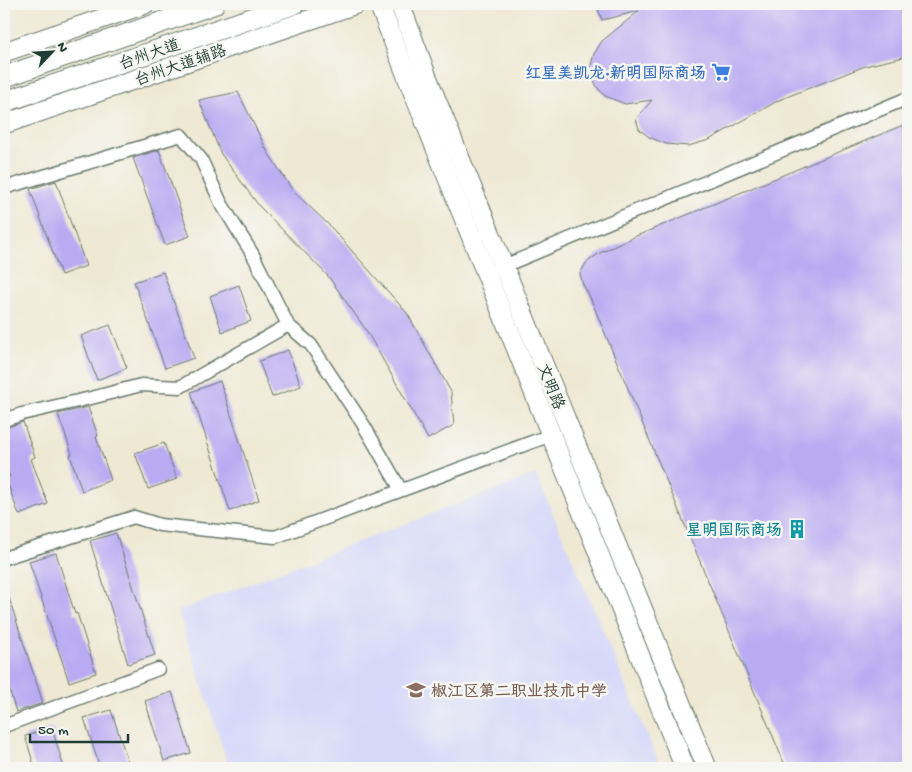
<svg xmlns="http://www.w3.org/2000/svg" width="912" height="772" font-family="'Gochi Hand','LXGW WenKai TC',sans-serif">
  <rect width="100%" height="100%" fill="#f6f6f2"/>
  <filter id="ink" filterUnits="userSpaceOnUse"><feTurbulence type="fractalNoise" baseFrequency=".02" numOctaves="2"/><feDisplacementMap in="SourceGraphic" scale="10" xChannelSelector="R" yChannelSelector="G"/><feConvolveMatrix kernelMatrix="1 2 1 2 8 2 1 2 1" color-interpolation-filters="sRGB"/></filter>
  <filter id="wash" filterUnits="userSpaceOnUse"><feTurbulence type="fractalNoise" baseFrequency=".0096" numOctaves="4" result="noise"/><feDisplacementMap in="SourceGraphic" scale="20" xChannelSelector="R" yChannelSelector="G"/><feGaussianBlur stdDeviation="1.12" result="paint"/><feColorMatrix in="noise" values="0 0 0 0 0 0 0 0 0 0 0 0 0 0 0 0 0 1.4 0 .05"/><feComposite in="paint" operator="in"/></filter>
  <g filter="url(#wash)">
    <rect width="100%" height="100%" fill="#efe9d4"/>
    <polygon fill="#d5d8f9" points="536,474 661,768 229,768 178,611"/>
    <g id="blocks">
      <g fill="#b9abf2">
        <polygon points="596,4 908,4 908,56 865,66 779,100 709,140 688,146 666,144 649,137 639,129 636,119 652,100 625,104 605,96 597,87 593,78 591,65 594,54 602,41 639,11 602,20"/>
        <polygon points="238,92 267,151 293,191 329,225 407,313 451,392 454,425 428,439 366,330 328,276 259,206 221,154 199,100"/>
        <polygon points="908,123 908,768 792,768 784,763 589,295 583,285 580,274 586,263 598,254 634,237"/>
        <polygon points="159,150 190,236 165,245 133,158"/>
        <polygon points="56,181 86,266 61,275 30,189"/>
        <polygon points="163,272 194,358 165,368 134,282"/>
        <polygon points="239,285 251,321 222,332 210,296"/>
        <polygon points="110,325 127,368 97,380 81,336"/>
        <polygon points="288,350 301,386 272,397 259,361"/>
        <polygon points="220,381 259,500 230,511 191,392"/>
        <polygon points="88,407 98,436 96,437 111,480 82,491 70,455 72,454 58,414"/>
        <polygon points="23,422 35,457 31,459 48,504 19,515 6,479 10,477 4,461 4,428"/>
        <polygon points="164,443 177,479 148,489 135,453"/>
        <polygon points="116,533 155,655 128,664 90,541"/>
        <polygon points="56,553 75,614 77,613 96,673 69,682 29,561"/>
        <polygon points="4,589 6,589 43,703 16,712 4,672"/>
        <polygon points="172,692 191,753 164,761 145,701"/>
        <polygon points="111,710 130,768 100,768 84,718"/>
        <polygon points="52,728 64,768 35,768 25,736"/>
      </g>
    </g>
  </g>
  <g filter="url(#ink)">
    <use href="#blocks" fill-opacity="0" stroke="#68796c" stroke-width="1"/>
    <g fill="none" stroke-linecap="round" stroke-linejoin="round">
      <g stroke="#68796c" stroke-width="15">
        <g id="minor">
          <polyline points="4,188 181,135 201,159 221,203 253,255 288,325 311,345 363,424 401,490"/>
          <polyline points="487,273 908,98"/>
          <polyline points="4,420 22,414 95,397 141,385 180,387 288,325"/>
          <polyline points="4,558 134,517 160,525 275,537 551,435"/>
          <polyline points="4,726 158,669"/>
        </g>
      </g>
      <g stroke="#68796c" stroke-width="21">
        <g id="secondary">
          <polyline points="379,4 410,84 685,768"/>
          <polyline points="400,4 427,77 707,768"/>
          <polyline points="4,52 145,4"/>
          <polyline points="4,124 356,4"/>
        </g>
      </g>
      <g stroke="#68796c" stroke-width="22">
        <g id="primary">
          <polyline points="4,77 214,4"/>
          <polyline points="4,102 294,4"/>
        </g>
      </g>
      <use href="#minor" stroke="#fff" stroke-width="12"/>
      <use href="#secondary" stroke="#fff" stroke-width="19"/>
      <use href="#primary" stroke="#fff" stroke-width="20"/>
    </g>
  </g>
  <defs>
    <g id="supermarket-bare" transform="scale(1.5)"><path d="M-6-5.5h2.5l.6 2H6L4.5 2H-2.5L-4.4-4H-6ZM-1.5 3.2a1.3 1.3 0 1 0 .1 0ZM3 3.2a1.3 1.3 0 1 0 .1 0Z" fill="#3f7fe0" stroke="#f6f6f2" stroke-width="2.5" paint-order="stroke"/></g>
    <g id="building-bare" transform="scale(1.5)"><path d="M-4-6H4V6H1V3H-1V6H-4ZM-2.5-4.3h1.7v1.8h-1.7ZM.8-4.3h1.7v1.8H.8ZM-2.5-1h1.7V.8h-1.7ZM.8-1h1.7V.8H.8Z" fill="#0f9aa8" stroke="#f6f6f2" stroke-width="2.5" paint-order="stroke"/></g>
    <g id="school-bare" transform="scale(1.5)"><path d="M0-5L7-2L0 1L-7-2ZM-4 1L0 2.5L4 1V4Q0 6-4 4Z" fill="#8d6e63" stroke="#f6f6f2" stroke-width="2.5" paint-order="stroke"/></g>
  </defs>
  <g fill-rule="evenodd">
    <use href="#supermarket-bare" x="721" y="72"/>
    <use href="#building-bare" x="797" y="529"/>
    <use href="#school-bare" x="416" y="690"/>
  </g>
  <g text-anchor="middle" stroke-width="5" stroke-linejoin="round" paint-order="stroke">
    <g font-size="16" fill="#1f3d34" stroke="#f6f6f2">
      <text transform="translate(149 53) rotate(-19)" y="6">台州大道</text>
      <text transform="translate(180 64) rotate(-19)" y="6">台州大道辅路</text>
      <text transform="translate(552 386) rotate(68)" y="6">文明路</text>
    </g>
    <g font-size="16" font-weight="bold" fill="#366cbe" stroke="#f6f6f2" text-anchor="end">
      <text x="706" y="78">红星美凯龙·新明国际商场</text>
    </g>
    <g font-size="16" font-weight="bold" fill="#0d838f" stroke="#f6f6f2" text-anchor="end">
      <text x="782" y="535">星明国际商场</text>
    </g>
    <g font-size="16" font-weight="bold" fill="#785e54" stroke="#f6f6f2" text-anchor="start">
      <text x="431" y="696">椒江区第二职业技术中学</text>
    </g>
  </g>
  <rect width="912" height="772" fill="none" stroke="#f6f6f2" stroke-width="20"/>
  <g transform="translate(52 52) rotate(65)" stroke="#f6f6f2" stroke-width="4" paint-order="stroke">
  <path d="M0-4L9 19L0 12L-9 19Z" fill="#1f3d34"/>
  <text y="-8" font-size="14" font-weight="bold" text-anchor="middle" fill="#1f3d34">N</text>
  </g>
  <path d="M30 734v8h98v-8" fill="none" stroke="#1f3d34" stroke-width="2.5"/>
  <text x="38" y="734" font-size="15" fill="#1f3d34" stroke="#f6f6f2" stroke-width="4" paint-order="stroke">50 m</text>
</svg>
